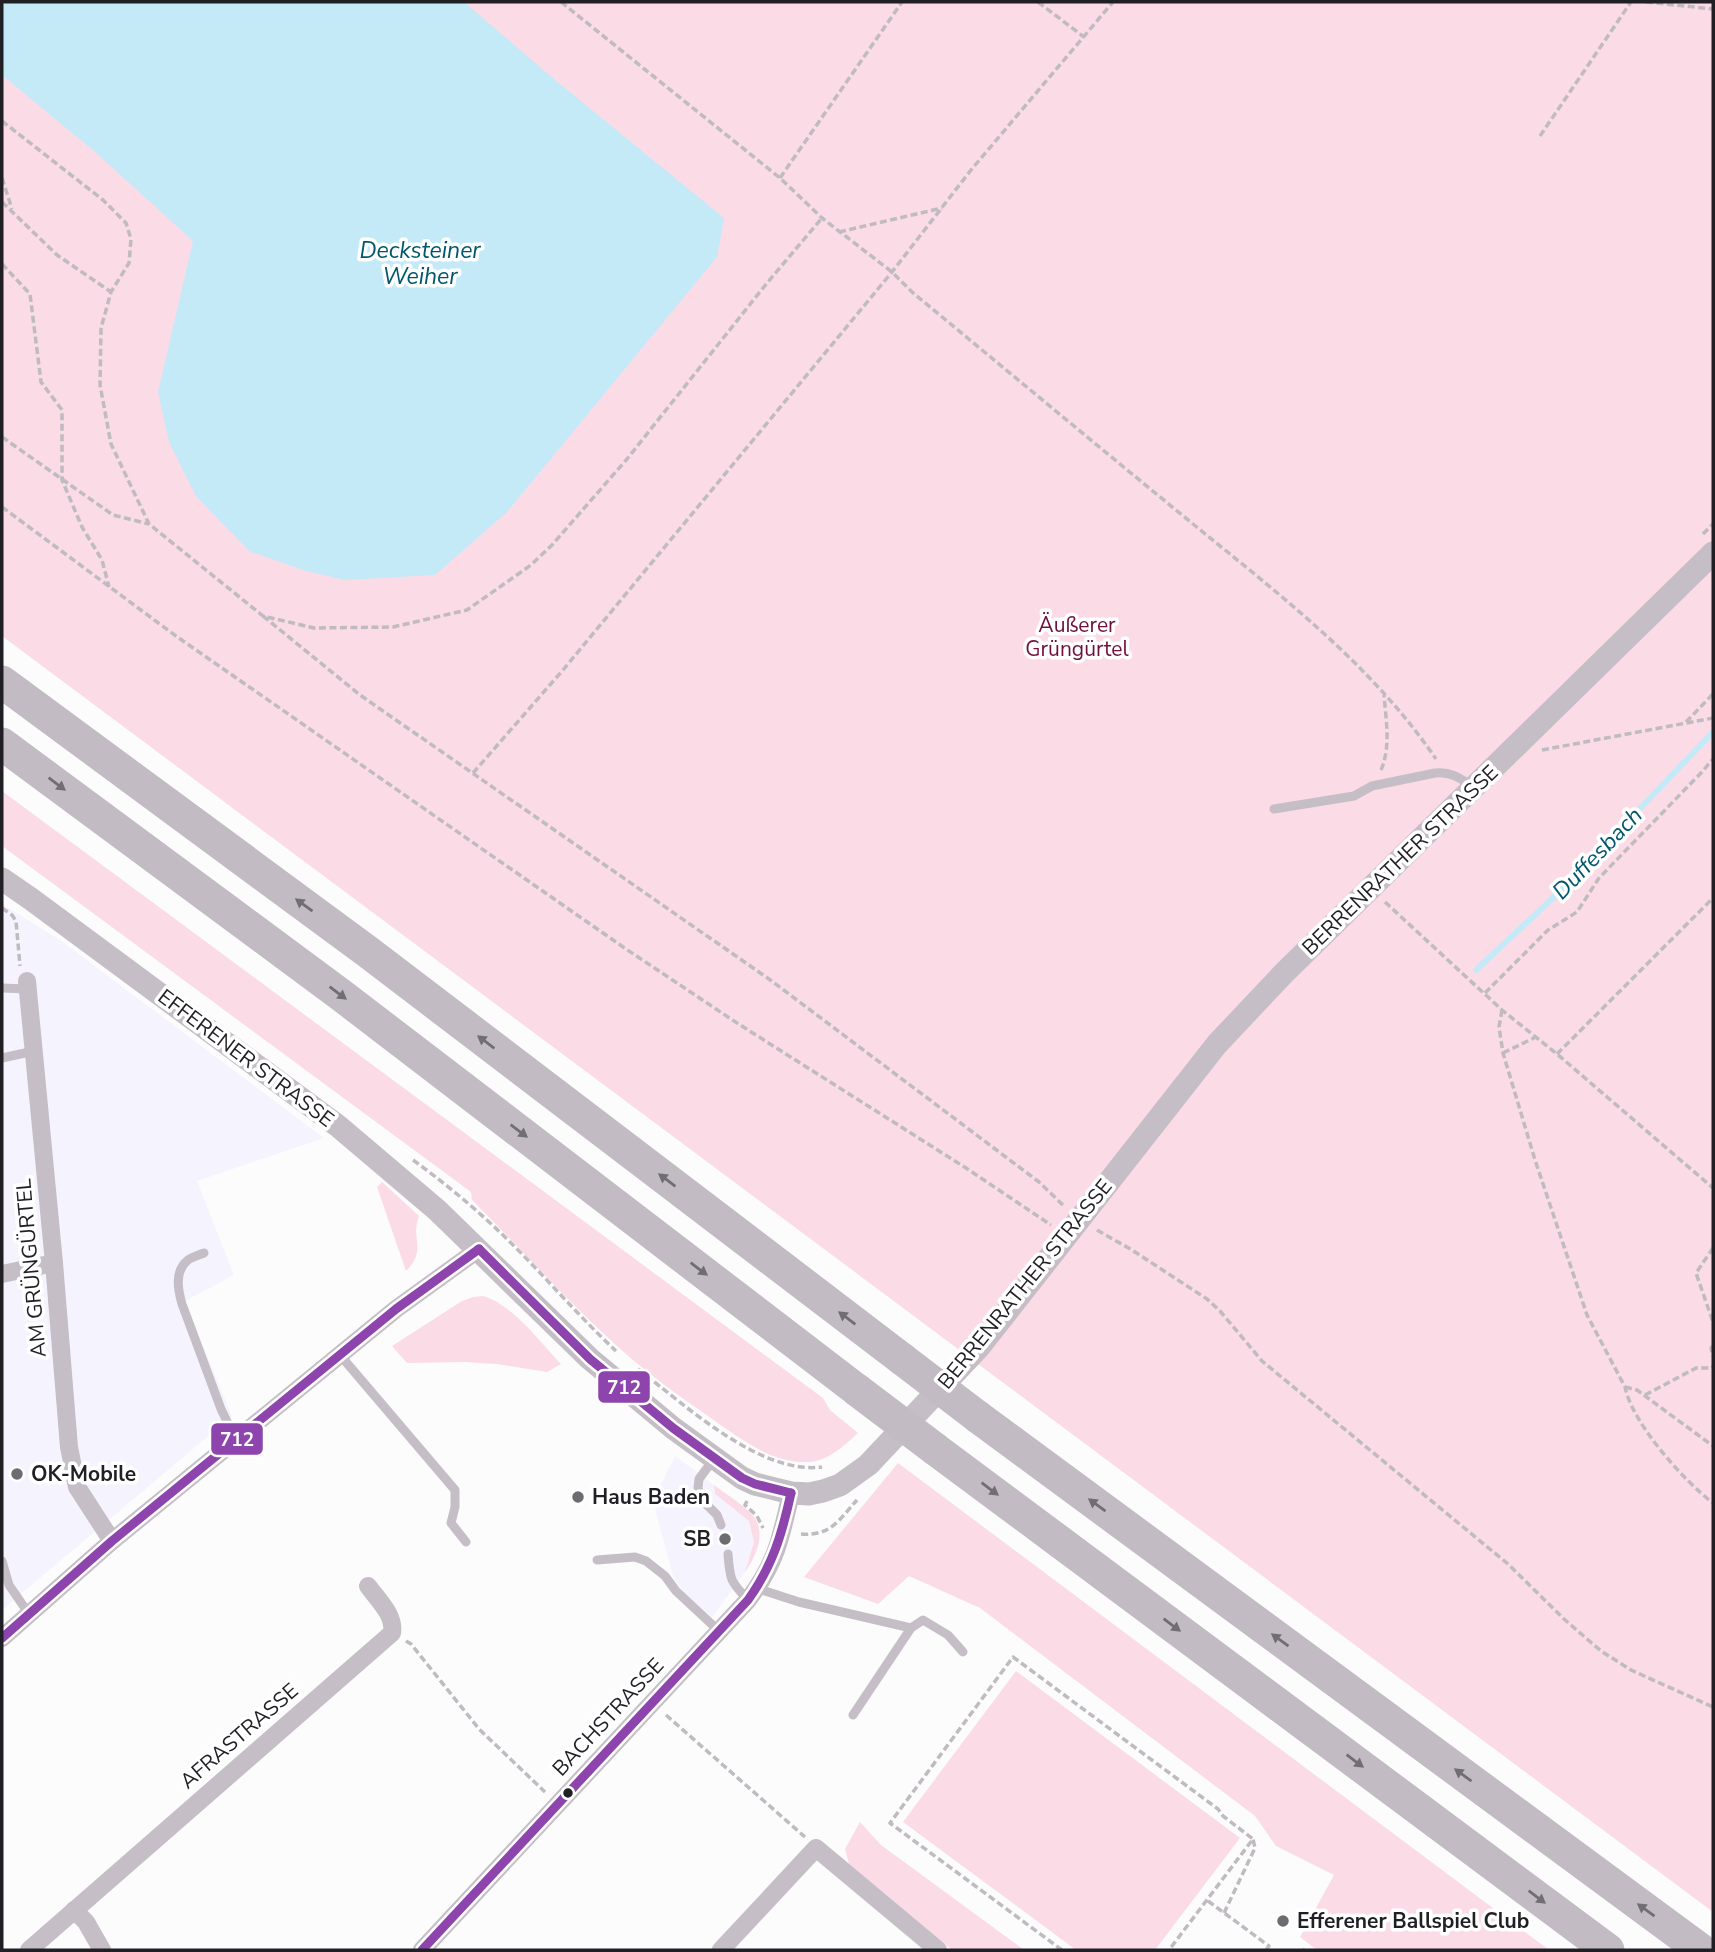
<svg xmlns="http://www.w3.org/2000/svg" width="1715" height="1952" font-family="'Nunito Sans',sans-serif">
  <rect width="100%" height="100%" fill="#fcfcfd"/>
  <g fill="#f5f4fe">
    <polygon points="2,904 60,940 324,1138 197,1181 234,1275 185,1301 232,1416 2,1610"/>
    <polygon points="675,1456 714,1485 715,1494 749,1521 754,1542 745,1572 712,1617 684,1593 673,1576 655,1509 659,1488"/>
  </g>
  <g fill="#fbdbe6">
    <polygon points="2,2 1713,2 1713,1912 2,636"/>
    <path d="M2 791 823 1398 830 1410 858 1433C845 1445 827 1462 808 1462 772 1464 740 1438 712 1419 688 1402 662 1384 639 1365 579 1315 527 1255 472 1200L471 1192 2 846Z"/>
    <path d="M382 1182 419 1216C410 1240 428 1249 406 1271L377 1187Z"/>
    <path d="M483 1296C512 1304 540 1342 561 1364L547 1372 497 1364 464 1362 407 1363 392 1346 462 1301 473 1297Z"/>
    <polygon points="898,1463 1549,1950 1317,1950 1300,1937 1334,1875 1276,1846 1255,1816 980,1608 909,1576 878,1604 804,1577"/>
    <path d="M714 1485C725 1494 750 1508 756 1520 765 1537 755 1558 745 1572L754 1542 749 1521 715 1494Z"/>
    <polygon points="1016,1671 1240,1838 1155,1950 1076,1950 903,1822"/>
    <polygon points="860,1822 881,1845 1024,1950 952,1950 849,1864 845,1849"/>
  </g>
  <polygon fill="#c4eaf8" points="2,2 464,2 554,79 724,218 717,257 507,512 435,575 345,580 306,571 249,551 196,496 169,442 158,392 193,241 94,151 2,75"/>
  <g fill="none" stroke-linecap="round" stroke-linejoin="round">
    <polyline stroke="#c4eaf8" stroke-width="6" points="1476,970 1571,881 1713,732"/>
    <g stroke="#bfbbc0" stroke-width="3.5" stroke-dasharray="7 3.5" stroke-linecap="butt">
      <path d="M561 2 780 178 822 218 892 272 912 292C1005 369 1099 447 1193 524 1280 595 1372 665 1436 759"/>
      <polyline points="1038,2 1084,37"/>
      <polyline points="1646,2 1713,9"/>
      <polyline points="2,121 103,200 126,223 131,239 129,263 111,292 101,328 100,385 111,444 149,524 263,616 314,628 393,627 467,610 531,565 552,545 627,459 767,283 822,218"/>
      <polyline points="1540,136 1631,2"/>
      <polyline points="2,178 12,209"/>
      <polyline points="780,178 902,2"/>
      <polyline points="2,202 57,255 111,292"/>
      <polyline points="839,232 942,208"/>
      <polyline points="2,264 30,294 41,382 62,410 62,480 82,527 102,560 109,587"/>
      <polyline points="2,437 113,515 149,524"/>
      <polyline points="2,507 176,636 626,949 737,1023 966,1168 1051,1225"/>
      <polyline points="1703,534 1713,524"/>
      <polyline points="263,616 360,695 769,979 1039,1182 1065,1207"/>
      <polyline points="1686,722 1713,694"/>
      <polyline points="1542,750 1713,718"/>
      <path d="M1381 770C1391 747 1386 720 1384 695"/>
      <polyline points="473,773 563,670 892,272 971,170 1113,2"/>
      <polyline points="1385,902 1502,1010 1557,1054 1713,1188"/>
      <polyline points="2,908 12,915 16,921 20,966"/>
      <polyline points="1485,993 1548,930 1577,912 1599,878 1701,773 1713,759"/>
      <path d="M1502 1010 1499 1027 1503 1053 1535 1160 1587 1315 1625 1387C1632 1423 1684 1481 1713 1503"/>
      <polyline points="1503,1053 1536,1037"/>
      <polyline points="1557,1054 1713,898"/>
      <path d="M413 1160C439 1179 464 1199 488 1221 533 1262 572 1310 616 1351"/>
      <polyline points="1097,1230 1132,1250 1207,1299 1220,1311 1262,1361 1508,1564 1564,1619 1601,1651 1631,1670 1713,1707"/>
      <polyline points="1713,1248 1696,1273 1713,1322"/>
      <polyline points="1713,1346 1711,1348 1713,1356"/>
      <path d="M638 1369C685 1405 760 1475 822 1467"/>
      <polyline points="1625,1387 1637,1390 1713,1446"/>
      <polyline points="1645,1395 1696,1368 1712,1368 1713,1366"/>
      <polyline points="747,1501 745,1505 757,1516 763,1528"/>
      <path d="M801 1534C831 1536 838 1521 857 1500"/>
      <polyline points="406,1641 411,1644 479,1729 545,1792"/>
      <polyline points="666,1715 805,1837"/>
      <polyline points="1208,1901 1269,1946 1266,1950"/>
      <polyline points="1224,1913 1255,1848 1253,1839"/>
      <polyline points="1062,1950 890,1823 1013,1657 1218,1809 1223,1816 1253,1839 1169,1950"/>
      <polyline points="1304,1950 1305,1949"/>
    </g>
    <g stroke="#c6bec7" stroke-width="9">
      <path d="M1274 809 1354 796 1372 786 1435 773C1450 771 1460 778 1472 786"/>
      <polyline points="2,988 27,989"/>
      <polyline points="2,1058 34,1051"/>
      <path d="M204 1253C199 1255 192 1257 188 1260 174 1271 178 1290 182 1304L221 1409 236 1440"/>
      <polyline points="340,1355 455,1490 455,1507 451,1523 466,1542"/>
      <polyline points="713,1460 699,1479 698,1488 702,1500 717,1515 721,1525"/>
      <path d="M728 1554C730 1580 730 1581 748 1600"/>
      <polyline points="597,1560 635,1557 646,1561 665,1576 676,1591 719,1631"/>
      <polyline points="2,1561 9,1585 29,1614"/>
      <polyline points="756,1588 799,1602 911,1628 853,1715"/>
      <polyline points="911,1628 923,1620 948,1635 963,1652"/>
    </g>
    <g stroke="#c6bec7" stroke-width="18">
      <polyline points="27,981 54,1263 69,1447 77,1487 112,1541"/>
      <polyline points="2,1274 54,1263"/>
      <polyline points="2,1638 112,1541 396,1309 479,1249"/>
      <polyline points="74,1910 86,1922 102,1950"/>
      <path d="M29 1950 392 1633C395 1615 378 1600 368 1586"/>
      <path d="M422 1950 748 1600C776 1563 781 1538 791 1493"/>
      <polyline points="721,1950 816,1848 938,1950"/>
    </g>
    <polyline stroke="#c6bec7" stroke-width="23" points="2,879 31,899 338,1126 437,1210 590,1359 673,1428 742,1478 755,1484 791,1493 809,1494 823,1491 840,1485 868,1465 980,1346 1217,1044 1284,973 1713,553"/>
    <g stroke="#c2bbc3" stroke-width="33">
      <polyline points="2,682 368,952 902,1359"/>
      <polyline points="2,744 341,995 857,1390"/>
      <polyline points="978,1417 1701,1950"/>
      <polyline points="935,1449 1608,1950"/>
    </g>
    <g stroke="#c2bbc3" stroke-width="33">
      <polyline points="902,1359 978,1417"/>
      <polyline points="857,1390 935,1449"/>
    </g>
    <g stroke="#fff" stroke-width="14">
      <g id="bus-1">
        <polyline points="479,1249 590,1359 673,1428 742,1478 755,1484 791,1493"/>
        <polyline points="2,1638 112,1541 396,1309 479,1249"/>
        <path d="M422 1950 748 1600C773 1565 782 1534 791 1493"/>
      </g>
    </g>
    <use href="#bus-1" stroke="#8e44ad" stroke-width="9"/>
  </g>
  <defs><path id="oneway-solid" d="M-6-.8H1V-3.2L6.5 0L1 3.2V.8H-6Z" transform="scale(1.75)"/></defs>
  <g fill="#716d74">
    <use href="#oneway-solid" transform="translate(57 784) rotate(37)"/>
    <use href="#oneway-solid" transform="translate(304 905) rotate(-144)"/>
    <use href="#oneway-solid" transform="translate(338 993) rotate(37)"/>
    <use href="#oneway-solid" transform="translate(486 1042) rotate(-143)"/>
    <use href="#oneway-solid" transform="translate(519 1131) rotate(37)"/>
    <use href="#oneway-solid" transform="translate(667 1180) rotate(-143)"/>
    <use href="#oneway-solid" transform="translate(699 1269) rotate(37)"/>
    <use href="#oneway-solid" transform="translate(847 1318) rotate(-143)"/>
    <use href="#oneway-solid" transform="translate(990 1489) rotate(37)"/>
    <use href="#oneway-solid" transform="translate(1097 1505) rotate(-144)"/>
    <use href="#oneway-solid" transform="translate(1172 1625) rotate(37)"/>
    <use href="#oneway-solid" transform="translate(1280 1640) rotate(-144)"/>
    <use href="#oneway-solid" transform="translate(1355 1761) rotate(37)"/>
    <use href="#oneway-solid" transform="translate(1463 1775) rotate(-144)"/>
    <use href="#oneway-solid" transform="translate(1537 1897) rotate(37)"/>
    <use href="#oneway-solid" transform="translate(1646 1910) rotate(-144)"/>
  </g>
  <g fill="#6d6c70" stroke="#fff" stroke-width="2.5">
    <circle cx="17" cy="1474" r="7"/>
    <circle cx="578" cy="1497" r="7"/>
    <circle cx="725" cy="1539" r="7"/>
    <circle cx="1283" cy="1921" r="7"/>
  </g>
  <circle fill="#201f24" stroke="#fff" stroke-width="2.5" cx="568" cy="1793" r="6"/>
  <g text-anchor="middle" stroke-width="7" stroke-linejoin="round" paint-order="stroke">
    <g font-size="21" fill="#6f103d" stroke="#fff">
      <text x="1077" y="632">Äußerer<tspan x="1077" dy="24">Grüngürtel</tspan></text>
    </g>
    <g font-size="21" fill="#201f24" stroke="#fff">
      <text transform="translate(1400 860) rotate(-44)" y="7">BERRENRATHER STRASSE</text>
      <text transform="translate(246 1058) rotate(37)" y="7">EFFERENER STRASSE</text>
      <text transform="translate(31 1268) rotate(-95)" y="7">AM GRÜNGÜRTEL</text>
      <text transform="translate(1025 1284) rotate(-51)" y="7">BERRENRATHER STRASSE</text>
      <text transform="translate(608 1717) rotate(-47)" y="7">BACHSTRASSE</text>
      <text transform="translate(239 1736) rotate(-41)" y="7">AFRASTRASSE</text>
    </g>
    <g font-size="21" font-weight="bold" fill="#201f24" stroke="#fff" text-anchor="start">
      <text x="31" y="1481">OK-Mobile</text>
      <text x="592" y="1504">Haus Baden</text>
      <text x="711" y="1546" text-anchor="end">SB</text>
      <text x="1297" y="1928">Efferener Ballspiel Club</text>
    </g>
    <g font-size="23" font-style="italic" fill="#00576d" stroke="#fff">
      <text x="420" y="258">Decksteiner<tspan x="420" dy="26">Weiher</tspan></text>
      <text transform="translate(1597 853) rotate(-46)" y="8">Duffesbach</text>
    </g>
  </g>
  <g stroke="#fff" stroke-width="2.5">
    <rect x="597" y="1370" width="54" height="34" rx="7" fill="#8e44ad"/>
    <rect x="210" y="1422" width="54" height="34" rx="7" fill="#8e44ad"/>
  </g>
  <g font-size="19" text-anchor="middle" font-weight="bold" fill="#fff">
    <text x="624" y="1394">712</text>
    <text x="237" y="1446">712</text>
  </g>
  <rect width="1715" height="1952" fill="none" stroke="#201f24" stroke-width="7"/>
</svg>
